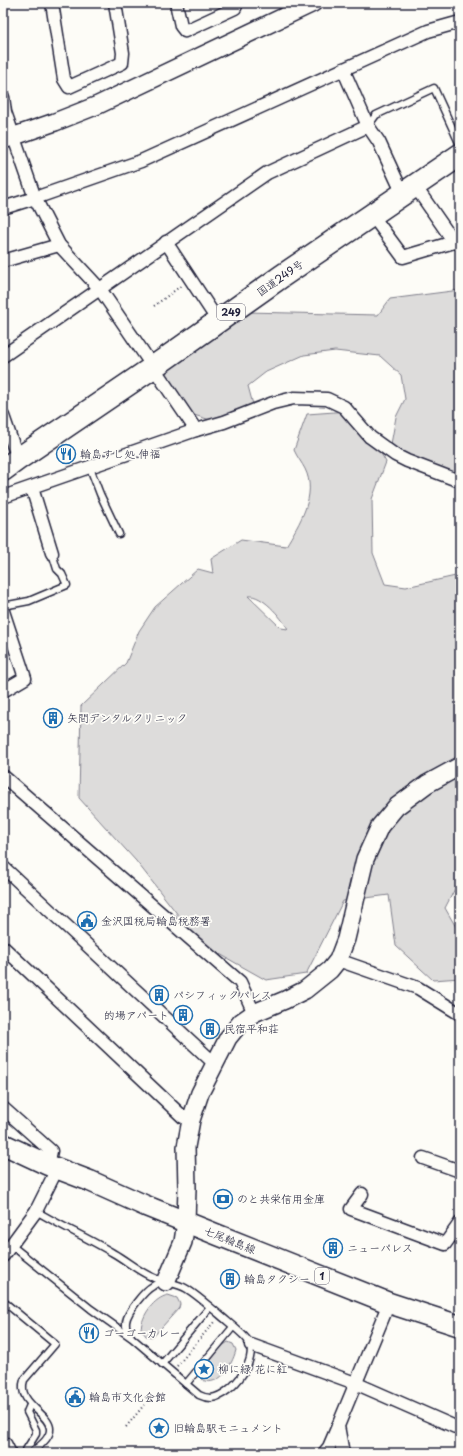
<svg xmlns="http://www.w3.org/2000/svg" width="463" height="1456" font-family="'Playpen Sans','Klee One',sans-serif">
  <rect width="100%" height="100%" fill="#fdfcf7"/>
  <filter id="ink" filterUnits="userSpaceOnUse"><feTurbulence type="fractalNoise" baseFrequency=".025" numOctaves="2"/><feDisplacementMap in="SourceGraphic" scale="8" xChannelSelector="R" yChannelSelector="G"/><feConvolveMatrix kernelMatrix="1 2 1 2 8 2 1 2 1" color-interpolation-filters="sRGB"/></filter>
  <g filter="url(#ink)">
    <g fill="#dddcdb" stroke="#807f8b" fill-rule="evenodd">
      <polygon points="460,290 460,478 404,456 391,444 396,417 405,399 401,375 380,356 335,351 304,355 266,372 248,386 255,412 214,421 187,413 162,371 246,312 378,315 390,299"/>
      <path d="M348 411 361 419 386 462 372 499 373 553 385 584 406 587 460 575V879L445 908 460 934V978L433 980 396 946 389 895 343 901 306 974 266 980 200 943 136 861 79 798 81 706 126 663 139 631 155 607 198 569 213 573 211 559 241 540 286 546C299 524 318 495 305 469 302 463 297 457 294 450L307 414ZM248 596C262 594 281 617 288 629L281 628Z"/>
      <path d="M168 1295 177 1298 180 1304 179 1308 153 1337 146 1336 141 1329C142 1315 154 1298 168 1295Z"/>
      <path d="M228 1342 233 1344 236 1350C234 1358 229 1368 224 1374 218 1381 204 1386 200 1376L201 1373 222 1346Z"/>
    </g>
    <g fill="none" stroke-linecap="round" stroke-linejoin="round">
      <g stroke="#22223b" stroke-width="9">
        <g id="lane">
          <polyline points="368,126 376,115 434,88 460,145"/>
          <polyline points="90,468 100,494 119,534"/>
          <polyline points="3,606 29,601 67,585 62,574 57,569 52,553"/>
          <path d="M11 1245 91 1309 132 1338 199 1395C203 1397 207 1398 211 1398 232 1396 264 1355 245 1337 237 1329 228 1322 220 1315 209 1306 198 1296 187 1289 176 1282 163 1283 152 1277 138 1271 127 1261 113 1253 88 1238 61 1226 36 1211"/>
          <path d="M3 1301 55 1344 24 1380C13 1413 83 1418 30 1453"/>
          <path d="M131 1337C128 1332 125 1327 126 1322 127 1312 145 1290 153 1286 156 1283 161 1283 165 1282"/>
          <polyline points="162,1364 210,1307"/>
          <polyline points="186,1384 233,1327"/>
          <polyline points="24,1453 36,1434 36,1430 27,1412 30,1405"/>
        </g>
      </g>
      <g stroke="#22223b" stroke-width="15">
        <g id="street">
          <polyline points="52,3 64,79 69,87 122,63 123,53 115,3"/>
          <polyline points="176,3 181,26 185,31 235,8 237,3"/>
          <polyline points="343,69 368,126 379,142 403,194"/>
          <polyline points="3,97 5,112 35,198 59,245 100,289 196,430"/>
          <polyline points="415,186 454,242 460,243"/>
          <polyline points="3,208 35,198 141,161 428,31 460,22"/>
          <polyline points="372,215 403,257 454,242 460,238"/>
          <polyline points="166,242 218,321"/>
          <polyline points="3,261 59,245"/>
          <polyline points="3,356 267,173 368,126"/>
          <polyline points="3,416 18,459"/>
          <polyline points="32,488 52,553"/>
          <polyline points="3,497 196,430 224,422 273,403 294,398 327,399 344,407 370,437 395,455 407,461 454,479 460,480"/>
          <polyline points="3,611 25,678 3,691"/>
          <polyline points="3,776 240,982 254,1013"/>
          <polyline points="3,867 214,1063"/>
          <polyline points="3,947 183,1117 191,1120"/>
          <polyline points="338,960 418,988 460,1014"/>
          <polyline points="3,1108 51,1151 48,1165"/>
          <polyline points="423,1158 460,1171"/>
          <polyline points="362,1194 351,1209 445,1244 460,1223"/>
          <polyline points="3,1256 36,1211 57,1169"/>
          <polyline points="251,1345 355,1383 460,1429"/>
          <polyline points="324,1453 329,1447 338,1426"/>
          <polyline points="343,1453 338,1426 389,1303"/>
        </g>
      </g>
      <g stroke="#22223b" stroke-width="20">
        <g id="secondary">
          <polyline points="3,140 55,122 98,105 313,3"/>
          <polyline points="166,1282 183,1242 186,1222 187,1188 186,1147 191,1120 200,1093 228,1038 241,1022 254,1013 285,1000 305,990 330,970 338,960 346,939 365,859 380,826 396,807 427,784 460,766"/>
          <polyline points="3,1445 7,1453"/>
        </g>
      </g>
      <g stroke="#22223b" stroke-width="23">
        <polyline id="primary" points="3,1144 48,1165 90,1181 146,1206 218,1235 389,1303 460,1326"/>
      </g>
      <g stroke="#22223b" stroke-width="25">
        <polyline id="highway" points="3,470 18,459 152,368 282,276 460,155"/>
      </g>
      <g stroke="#22223b" stroke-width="2" stroke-dasharray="1 3" stroke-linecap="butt">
        <polyline points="154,306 182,285"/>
        <polyline points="177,1366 214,1322"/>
        <polyline points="126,1427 144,1405"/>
      </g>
      <use href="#lane" stroke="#fdfcf7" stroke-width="6"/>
      <use href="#street" stroke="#fdfcf7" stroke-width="12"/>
      <use href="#secondary" stroke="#fdfcf7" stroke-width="17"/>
      <use href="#primary" stroke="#fdfcf7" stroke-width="20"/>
      <use href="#highway" stroke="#fdfcf7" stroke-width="22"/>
    </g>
  </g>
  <defs>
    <g id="restaurant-ring" transform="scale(1)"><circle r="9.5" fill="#fdfcf7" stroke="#1f6fb2" stroke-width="1.5"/><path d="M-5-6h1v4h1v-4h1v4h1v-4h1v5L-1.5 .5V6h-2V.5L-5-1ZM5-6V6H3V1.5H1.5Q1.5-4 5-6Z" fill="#1f6fb2"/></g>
    <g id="building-ring" transform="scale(1)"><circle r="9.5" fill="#fdfcf7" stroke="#1f6fb2" stroke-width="1.5"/><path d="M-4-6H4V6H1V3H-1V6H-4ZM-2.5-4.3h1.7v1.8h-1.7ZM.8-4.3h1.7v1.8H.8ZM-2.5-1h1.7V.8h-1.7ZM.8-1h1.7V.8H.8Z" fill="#1f6fb2"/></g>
    <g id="civic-ring" transform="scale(1)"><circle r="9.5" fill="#fdfcf7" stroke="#1f6fb2" stroke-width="1.5"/><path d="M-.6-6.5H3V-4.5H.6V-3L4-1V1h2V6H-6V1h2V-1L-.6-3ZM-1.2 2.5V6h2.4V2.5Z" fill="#1f6fb2"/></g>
    <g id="bank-ring" transform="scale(1)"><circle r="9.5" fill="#fdfcf7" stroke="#1f6fb2" stroke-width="1.5"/><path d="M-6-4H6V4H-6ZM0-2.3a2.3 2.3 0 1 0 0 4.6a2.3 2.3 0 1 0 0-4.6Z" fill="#1f6fb2"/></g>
    <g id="sight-ring" transform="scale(1)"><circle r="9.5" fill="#fdfcf7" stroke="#1f6fb2" stroke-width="1.5"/><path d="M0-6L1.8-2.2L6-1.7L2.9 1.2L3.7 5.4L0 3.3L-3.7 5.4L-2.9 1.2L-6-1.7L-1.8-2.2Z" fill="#1f6fb2"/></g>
  </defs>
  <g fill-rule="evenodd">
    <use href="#restaurant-ring" x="66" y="454"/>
    <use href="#building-ring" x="53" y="718"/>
    <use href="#civic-ring" x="87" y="921"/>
    <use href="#building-ring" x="159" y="995"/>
    <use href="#building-ring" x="183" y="1015"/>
    <use href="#building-ring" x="210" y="1029"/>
    <use href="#bank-ring" x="223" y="1199"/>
    <use href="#building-ring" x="333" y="1248"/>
    <use href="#building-ring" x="230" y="1279"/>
    <use href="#restaurant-ring" x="89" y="1333"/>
    <use href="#sight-ring" x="204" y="1369"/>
    <use href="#civic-ring" x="75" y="1397"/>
    <use href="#sight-ring" x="159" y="1428"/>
  </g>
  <g text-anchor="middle" stroke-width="3.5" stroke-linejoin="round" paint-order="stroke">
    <g fill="#fdfcf7" stroke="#646373" stroke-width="1">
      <rect x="217" y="304" width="28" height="16" rx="3"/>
      <rect x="315" y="1268" width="14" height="16" rx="3"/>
    </g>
    <g font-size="10" font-weight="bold" fill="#22223b">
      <text x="231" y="316">249</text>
      <text x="322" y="1280">1</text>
    </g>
    <g font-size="11" fill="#22223b" stroke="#fdfcf7">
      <text transform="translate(280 278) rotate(-35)" y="4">国道249号</text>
      <text transform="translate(230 1240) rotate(22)" y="4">七尾輪島線</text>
    </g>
    <g font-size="11" fill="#22223b" stroke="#fdfcf7" text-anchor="start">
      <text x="80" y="458">輪島すし処 伸福</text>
      <text x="67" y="722">矢間デンタルクリニック</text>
      <text x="101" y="925">金沢国税局輪島税務署</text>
      <text x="173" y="999">パシフィックパレス</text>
      <text x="169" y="1019" text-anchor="end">的場アパート</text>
      <text x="224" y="1033">民宿平和荘</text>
      <text x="237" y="1203">のと共栄信用金庫</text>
      <text x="347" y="1252">ニューパレス</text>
      <text x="244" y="1283">輪島タクシー</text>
      <text x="103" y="1337">ゴーゴーカレー</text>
      <text x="218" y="1373">柳に緑 花に紅</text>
      <text x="89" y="1401">輪島市文化会館</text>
      <text x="173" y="1432">旧輪島駅モニュメント</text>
    </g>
  </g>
  <rect width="463" height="1456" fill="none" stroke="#fdfcf7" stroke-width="16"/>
  <rect x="8" y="8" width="447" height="1440" fill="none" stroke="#22223b" stroke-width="1.5" filter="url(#ink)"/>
</svg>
